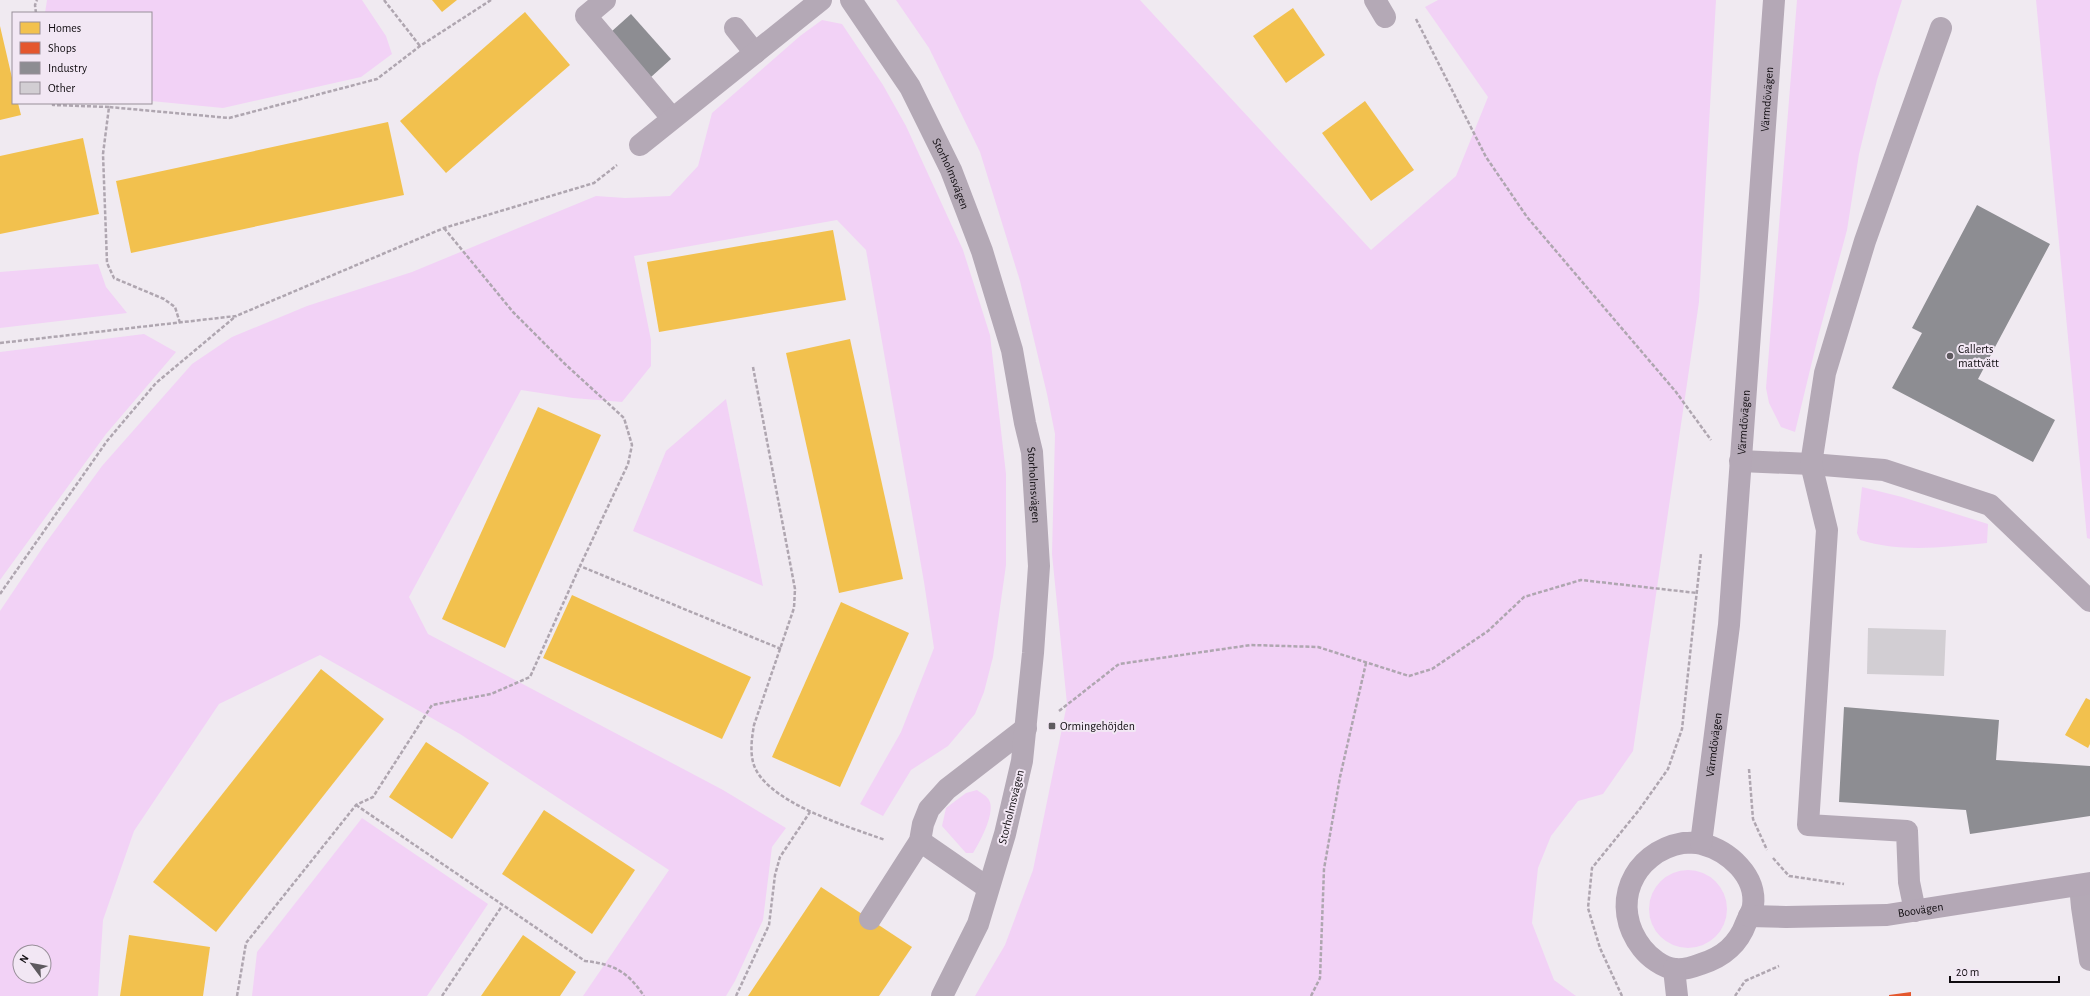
<svg xmlns="http://www.w3.org/2000/svg" width="2090" height="996" font-family="'Alegreya Sans',sans-serif">
  <rect width="100%" height="100%" fill="#f0eaf1"/>
  <g fill="#f2d2f6" fill-rule="evenodd">
    <polygon points="47,0 362,0 386,36 392,54 361,77 223,108 151,101 151,13 45,13"/>
    <polygon points="896,0 1140,0 1371,250 1456,176 1488,97 1425,7 1438,0 1716,0 1699,302 1633,751 1603,794 1578,801 1551,836 1538,868 1532,923 1554,980 1576,996 975,996 1005,945 1033,870 1067,704 1052,554 1055,434 1047,394 1020,281 980,152 929,48"/>
    <polygon points="1797,0 1902,0 1877,80 1859,154 1847,230 1817,341 1795,432 1781,427 1769,403 1766,388"/>
    <polygon points="2036,0 2090,0 2090,539 2087,538"/>
    <path d="M822 20 842 24 883 85 906 126 963 250 990 335 1006 474V565L993 657 984 692 975 714 948 746 911 770 883 816 860 804 901 732 934 648 924 582 866 250 837 220 634 256 651 340V366L622 402 573 398 521 390 409 597 428 634 723 790 786 828 772 847 763 920 735 981 726 996H583L669 870 460 734 320 655 219 704 134 831 103 920 98 996H0V611L45 544 102 466 192 364 232 337 307 306 412 272 596 196 625 198 670 196 698 166 712 113 800 36ZM20 952H44V976H20Z"/>
    <polygon points="98,264 106,287 127,313 0,328 0,272"/>
    <polygon points="144,334 176,352 106,434 0,580 0,352"/>
    <polygon points="726,399 763,586 633,531 666,451"/>
    <path d="M1862 487 1902 497 1988 524 1987 543C1944 547 1902 553 1860 540L1857 533Z"/>
    <path d="M977 790C981 793 987 796 989 800 996 812 980 842 973 853H966L942 826 946 808 966 793Z"/>
    <polygon points="362,818 488,904 427,996 252,996 257,952"/>
    <circle cx="1688" cy="909" r="39"/>
  </g>
  <g fill="#f2c14e">
    <polygon points="432,0 457,0 442,12"/>
    <polygon points="1293,8 1325,55 1286,83 1253,36"/>
    <polygon points="525,12 570,65 446,173 400,121"/>
    <polygon points="0,26 13,82 13,103 18,103 21,115 0,120"/>
    <polygon points="1365,101 1414,170 1371,201 1322,133"/>
    <polygon points="388,122 404,195 131,253 116,181"/>
    <polygon points="83,138 99,214 0,234 0,156"/>
    <polygon points="833,230 846,300 659,332 647,262"/>
    <polygon points="850,339 903,579 839,593 786,353"/>
    <polygon points="538,407 601,435 505,648 442,619"/>
    <polygon points="572,595 751,677 722,739 543,658"/>
    <polygon points="841,602 909,633 840,787 772,757"/>
    <polygon points="321,669 384,719 216,932 153,882"/>
    <polygon points="2086,698 2090,700 2090,744 2088,748 2065,735"/>
    <polygon points="426,742 489,783 452,839 389,797"/>
    <polygon points="544,810 635,870 592,934 502,874"/>
    <polygon points="821,887 912,947 879,996 748,996"/>
    <polygon points="129,935 210,947 203,996 120,996"/>
    <polygon points="523,935 576,972 560,996 481,996"/>
  </g>
  <polygon fill="#e4572e" points="1911,992 1911,996 1889,996 1889,995"/>
  <g fill="#8d8d92">
    <polygon points="631,14 671,59 651,77 611,32"/>
    <polygon points="1977,205 2050,244 1978,379 2055,420 2033,462 1892,388 1922,333 1912,328"/>
    <polygon points="1844,707 1999,720 1996,760 2090,766 2090,816 1970,834 1966,810 1839,802"/>
  </g>
  <polygon fill="#d2ced3" points="1868,628 1946,630 1944,676 1867,674"/>
  <g fill="none" stroke-linecap="round" stroke-linejoin="round">
    <g stroke="#afa6b0" stroke-width="2.5" stroke-dasharray="4 2" stroke-linecap="butt">
      <polyline points="384,0 420,46"/>
      <polyline points="36,13 35,5 37,0"/>
      <polyline points="1416,19 1486,157 1527,217 1676,392 1711,440"/>
      <polyline points="53,103 53,105 109,107"/>
      <polyline points="444,228 513,312 565,364 624,418 632,445 628,464 580,566 781,649"/>
      <polyline points="180,323 175,307 164,299 114,278 107,263 103,154 109,107 229,118 377,79 420,46 491,0"/>
      <polyline points="0,343 236,316 444,228 594,183 617,165"/>
      <path d="M753 367 795 589 794 608 754 725C752 737 750 750 753 762 763 802 850 827 885 840"/>
      <polyline points="0,594 107,441 156,383 236,316"/>
      <polyline points="1059,711 1119,664 1251,645 1318,647 1409,676 1432,669 1488,631 1524,597 1581,580 1697,593"/>
      <polyline points="1749,769 1753,819 1767,850"/>
      <path d="M356 805 585 961C614 964 628 972 644 996"/>
      <polyline points="1773,858 1789,876 1844,884"/>
      <polyline points="237,996 246,943 356,805 373,797 432,705 491,694 530,677 580,566"/>
      <polyline points="442,996 502,906"/>
      <polyline points="736,996 769,925 775,875 780,857 810,812"/>
      <polyline points="1311,996 1320,978 1324,869 1340,777 1366,663"/>
      <polyline points="1622,996 1600,948 1588,908 1592,868 1639,810 1668,769 1682,729 1701,553"/>
      <polyline points="1735,996 1745,981 1779,966"/>
    </g>
    <g stroke="#b4a9b6" stroke-width="22">
      <polyline points="605,0 586,16 672,118"/>
      <polyline points="735,28 755,53"/>
      <polyline points="1740,461 1811,464 1884,470 1990,505 2090,601"/>
      <polyline points="920,841 988,888"/>
      <polyline points="2080,885 2082,907 2090,960"/>
      <polyline points="1915,911 1909,882 1907,831 1808,825 1827,530 1811,464 1825,373 1865,241 1941,28"/>
      <polyline points="870,919 920,841 923,824 929,809 947,789 1026,728"/>
    </g>
    <g stroke="#b4a9b6" stroke-width="22">
      <path id="s1" d="M851 0 910 87 951 170 982 251 1012 350 1025 423 1032 452 1039 566 1033 653 1022 761 1005 834 978 924 942 996"/>
      <polyline points="1375,0 1385,17"/>
      <polyline points="640,145 821,0"/>
    </g>
    <g stroke="#b4a8b6" stroke-width="22">
      <path d="M1683 843C1689 843 1696 842 1702 844 1729 851 1757 876 1753 906 1752 912 1748 918 1746 923 1738 945 1723 957 1701 964 1693 967 1683 970 1675 969 1663 968 1649 957 1642 948 1609 906 1632 852 1683 843Z"/>
      <path id="s2" d="M1701 843 1729 625 1774 0"/>
      <path id="s3" d="M1749 916 1786 917 1887 915 2090 883"/>
      <polyline points="1674,969 1677,996"/>
    </g>
  </g>
  <g fill="#5e5a5f" stroke="#f2e7f4" stroke-width="1.5">
    <circle cx="1950" cy="356" r="4"/>
    <rect x="1048" y="722" width="8" height="8" rx="2"/>
  </g>
  <g text-anchor="middle" stroke-width="4" stroke-linejoin="round" paint-order="stroke">
    <g font-size="12" fill="#100c10" stroke="#f2e7f4">
      <text dy="4" stroke="none"><textPath href="#s2" startOffset="747">Värmdövägen</textPath></text>
      <text dy="4" stroke="none"><textPath href="#s1" startOffset="201">Storholmsvägen</textPath></text>
      <text dy="4" stroke="none"><textPath href="#s2" startOffset="423">Värmdövägen</textPath></text>
      <text dy="4" stroke="none"><textPath href="#s1" startOffset="525">Storholmsvägen</textPath></text>
      <text dy="4" stroke="none"><textPath href="#s2" startOffset="99">Värmdövägen</textPath></text>
      <text transform="translate(1011 807) rotate(-76)" y="4">Storholmsvägen</text>
      <text dy="4" stroke="none"><textPath href="#s3" startOffset="172">Boovägen</textPath></text>
    </g>
    <g font-size="12" fill="#100c10" stroke="#f2e7f4" text-anchor="start">
      <text x="1958" y="353">Callerts<tspan x="1958" dy="14">mattvätt</tspan></text>
      <text x="1060" y="730">Ormingehöjden</text>
    </g>
  </g>
  <rect x="12" y="12" width="140" height="92" fill="#f2e7f4" stroke="#988f99"/>
  <rect x="20" y="22" width="20" height="12" fill="#f2c14e" stroke="#988f99"/>
  <text x="48" y="32" font-size="12" fill="#100c10">Homes</text>
  <rect x="20" y="42" width="20" height="12" fill="#e4572e" stroke="#988f99"/>
  <text x="48" y="52" font-size="12" fill="#100c10">Shops</text>
  <rect x="20" y="62" width="20" height="12" fill="#8d8d92" stroke="#988f99"/>
  <text x="48" y="72" font-size="12" fill="#100c10">Industry</text>
  <rect x="20" y="82" width="20" height="12" fill="#d2ced3" stroke="#988f99"/>
  <text x="48" y="92" font-size="12" fill="#100c10">Other</text>
  <g transform="translate(32 964) rotate(302)"><circle r="19" fill="#f2e7f4" stroke="#988f99"/>
  <path d="M0-3L7 15L0 10L-7 15Z" fill="#5e5a5f"/>
  <text y="-6" font-size="11" font-weight="bold" text-anchor="middle" fill="#100c10">N</text>
  </g>
  <path d="M1950 976v6h109v-6" fill="none" stroke="#100c10" stroke-width="2"/>
  <text x="1956" y="976" font-size="12" fill="#100c10" stroke="#f2e7f4" stroke-width="3" paint-order="stroke">20 m</text>
</svg>
